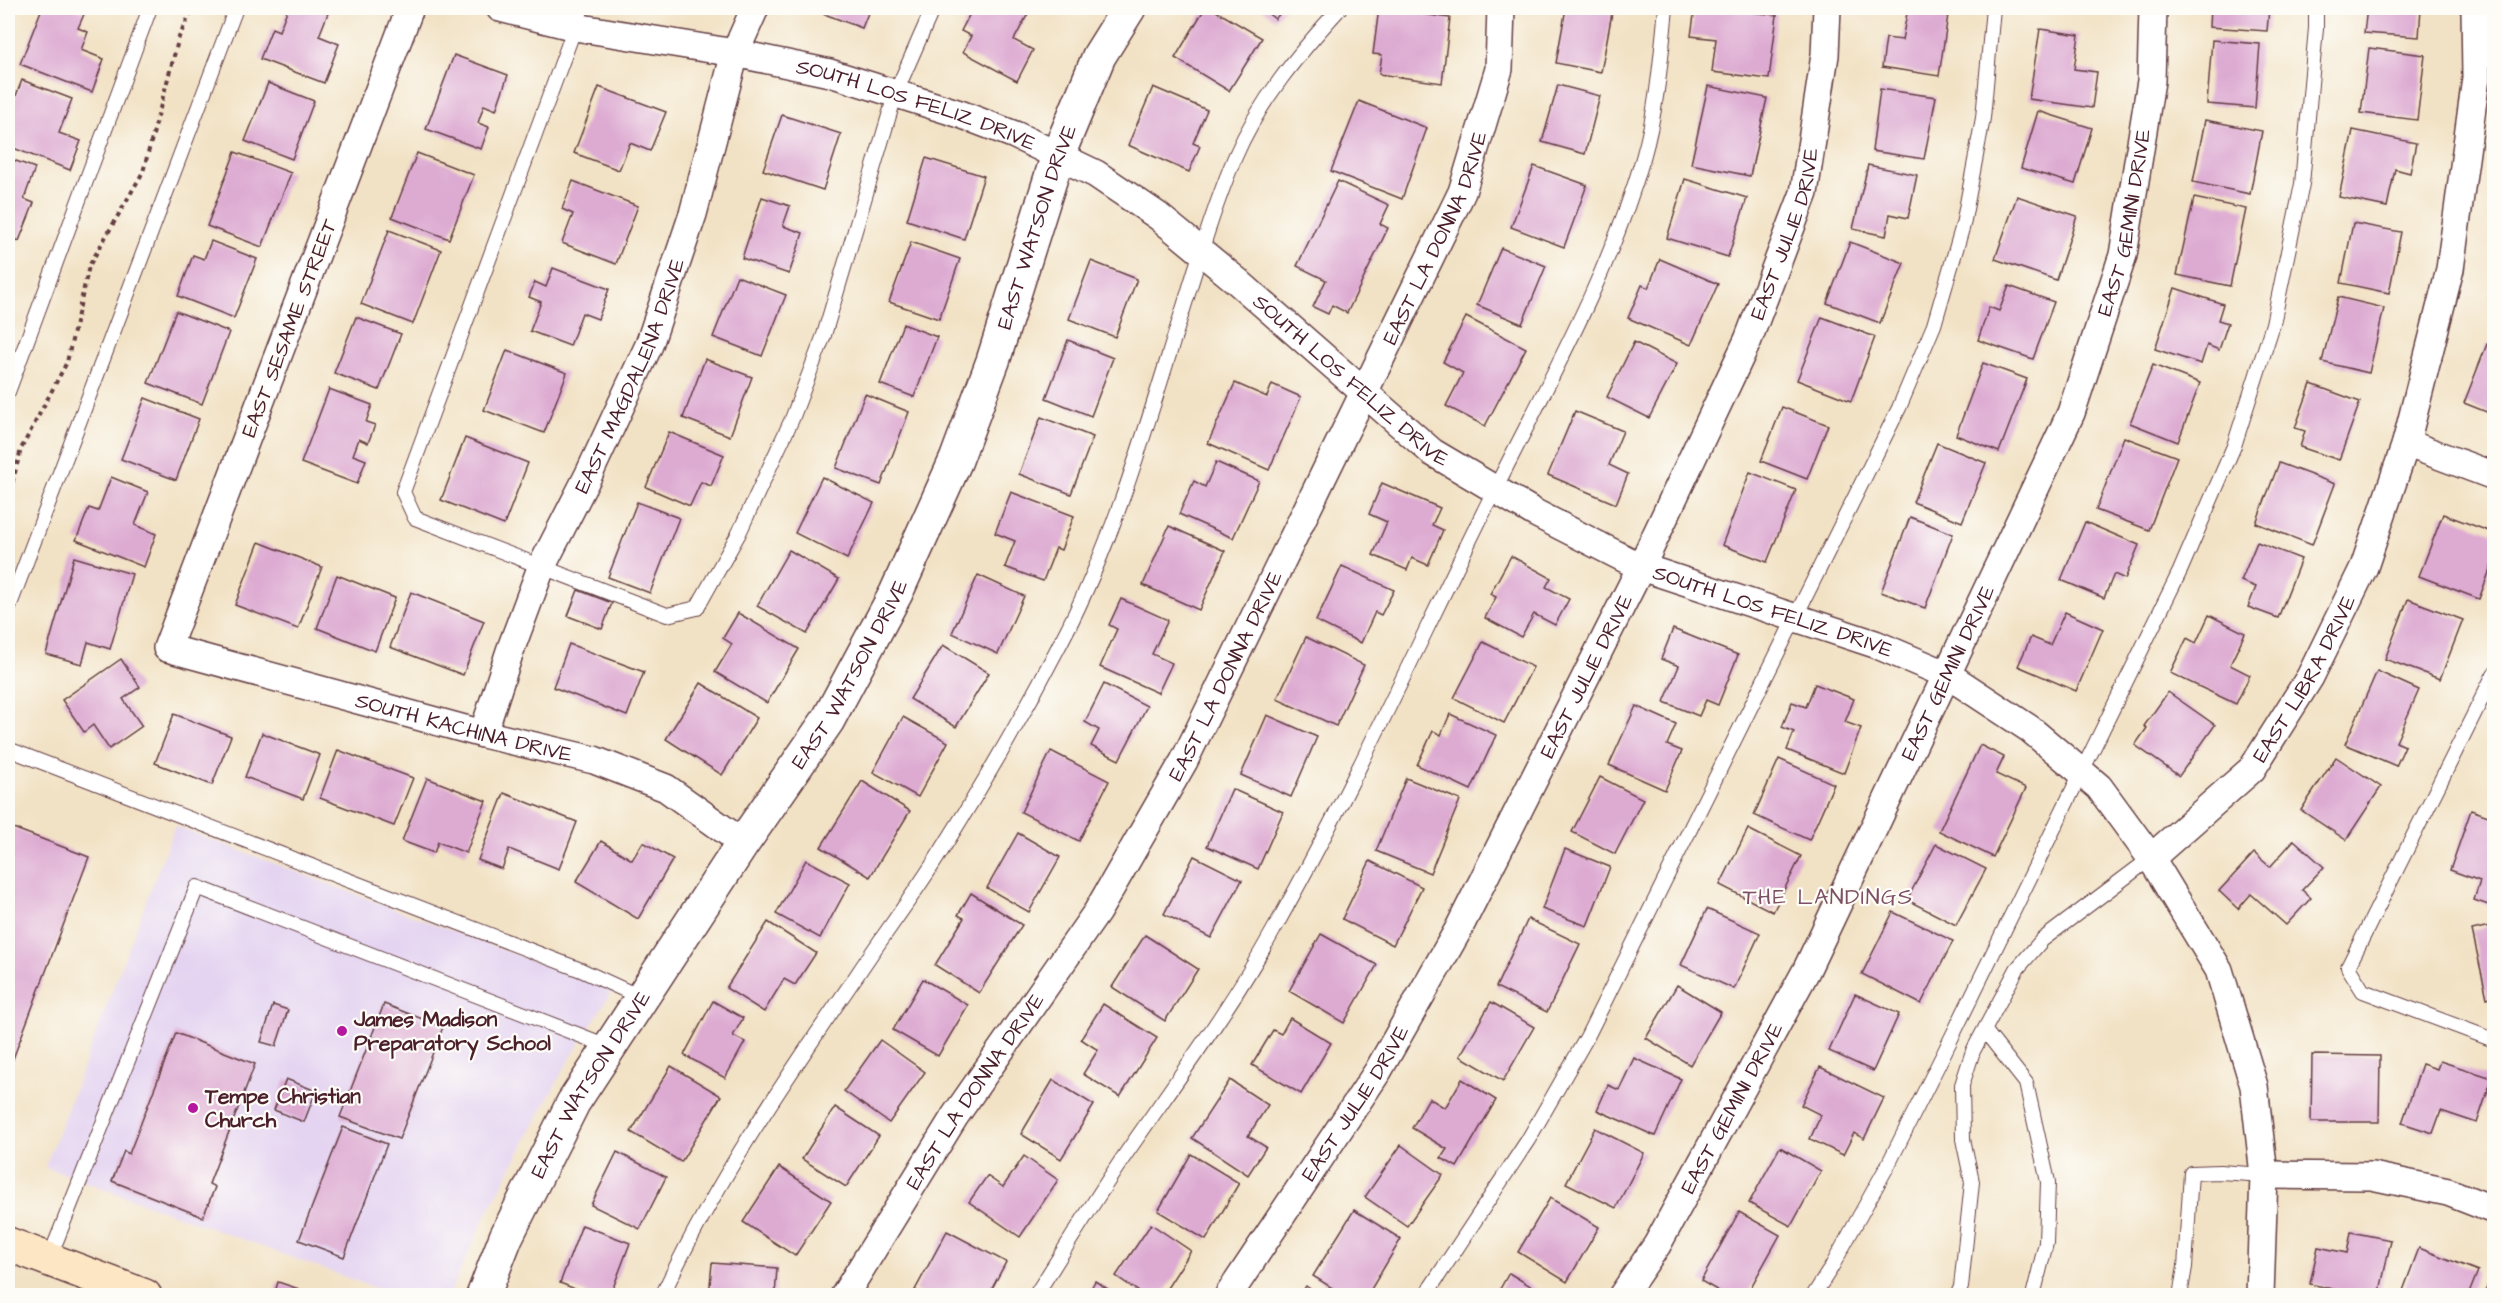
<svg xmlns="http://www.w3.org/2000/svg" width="2502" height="1303" font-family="'Architects Daughter',sans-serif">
  <rect width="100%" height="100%" fill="#fdfcf7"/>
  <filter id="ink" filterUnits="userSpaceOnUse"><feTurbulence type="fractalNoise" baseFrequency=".0167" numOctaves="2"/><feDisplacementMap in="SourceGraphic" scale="12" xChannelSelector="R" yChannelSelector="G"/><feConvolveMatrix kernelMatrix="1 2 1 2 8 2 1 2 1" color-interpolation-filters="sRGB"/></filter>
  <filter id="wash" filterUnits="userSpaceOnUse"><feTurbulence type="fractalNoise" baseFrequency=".008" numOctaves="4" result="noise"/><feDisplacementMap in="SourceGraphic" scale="24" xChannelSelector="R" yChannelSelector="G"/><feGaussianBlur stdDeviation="1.35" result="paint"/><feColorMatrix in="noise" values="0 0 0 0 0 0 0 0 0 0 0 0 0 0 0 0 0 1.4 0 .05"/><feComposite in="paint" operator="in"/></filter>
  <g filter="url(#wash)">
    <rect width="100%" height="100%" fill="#f2e2c5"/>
    <polygon fill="#e4d3f1" points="175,826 612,991 562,1072 485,1217 449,1295 394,1295 45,1167"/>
    <g id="blocks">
      <g fill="#ddaad2">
        <polygon points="42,8 74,8 85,12 78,28 88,32 81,50 104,59 92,92 20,64"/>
        <polygon points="288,8 330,8 319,36 339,44 324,83 260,59 272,28 279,31"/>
        <polygon points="821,8 870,8 862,28 819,12"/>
        <polygon points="973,8 1031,8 1014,40 1033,50 1017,81 963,52 971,36 961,31"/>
        <polygon points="1205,8 1211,8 1262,38 1229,91 1175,58"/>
        <polygon points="1261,8 1285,8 1275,19"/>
        <polygon points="1379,8 1450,18 1442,83 1379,74 1382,55 1373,54"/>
        <polygon points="1566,8 1584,8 1612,13 1601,72 1556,63"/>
        <polygon points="1695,8 1715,8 1777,15 1769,79 1712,72 1716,39 1691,36"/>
        <polygon points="1908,8 1949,8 1939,76 1882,67 1886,38 1902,40"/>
        <polygon points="2210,8 2269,8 2267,31 2209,27"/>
        <polygon points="2367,8 2421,8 2419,37 2364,33"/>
        <polygon points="2040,29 2079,35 2074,69 2097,72 2092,108 2029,99"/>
        <polygon points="2212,40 2260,44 2255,108 2207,104"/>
        <polygon points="2369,48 2425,55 2417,120 2361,113"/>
        <polygon points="454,55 508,75 496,110 484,105 478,123 489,127 481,149 426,129"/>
        <polygon points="22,80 72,99 59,133 81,141 70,170 8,146 8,113 9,114"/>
        <polygon points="268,83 314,101 292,159 245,141"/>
        <polygon points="1558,85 1600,96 1585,154 1542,142"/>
        <polygon points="1708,86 1767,98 1750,176 1691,164"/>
        <polygon points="599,87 666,112 650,151 630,143 619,170 574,153"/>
        <polygon points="1153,87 1207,110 1193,143 1200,146 1189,172 1128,145"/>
        <polygon points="1880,89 1936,97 1924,159 1872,151"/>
        <polygon points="1359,101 1427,128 1402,199 1331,171"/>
        <polygon points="2038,111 2092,128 2075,184 2021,168"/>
        <polygon points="782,115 841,134 823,190 763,170"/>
        <polygon points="2205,120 2262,131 2250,194 2193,182"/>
        <polygon points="2353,130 2416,143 2410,173 2395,169 2387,207 2339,197"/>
        <polygon points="235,152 291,173 262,247 207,226"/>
        <polygon points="417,153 474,175 449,239 392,217"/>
        <polygon points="8,158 35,168 24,199 34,203 19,241 8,236"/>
        <polygon points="926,158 984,176 964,239 907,220"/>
        <polygon points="1868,165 1917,175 1908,218 1890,214 1886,236 1853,229"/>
        <polygon points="1534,166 1587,185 1564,247 1511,227"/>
        <polygon points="1685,179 1747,198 1728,257 1667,238"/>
        <polygon points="573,181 638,206 616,264 562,243 573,214 562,209"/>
        <polygon points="1338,181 1389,205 1380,224 1388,228 1347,313 1332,305 1328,314 1313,307 1326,280 1297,266"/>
        <polygon points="2017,196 2077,216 2056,280 1995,259"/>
        <polygon points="762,197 790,206 783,226 803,233 789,274 742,258"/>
        <polygon points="2194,198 2246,209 2230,286 2177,275"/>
        <polygon points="2353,223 2401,232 2389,293 2341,283"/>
        <polygon points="389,230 441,250 413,324 361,304"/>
        <polygon points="211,241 257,259 234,318 178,296 193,255 204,259"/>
        <polygon points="911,242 960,259 939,319 889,302"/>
        <polygon points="1850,242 1904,263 1880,323 1827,303"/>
        <polygon points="1501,248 1546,266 1522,324 1477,305"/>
        <polygon points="1660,259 1718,284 1691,345 1628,318 1642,285 1648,288"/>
        <polygon points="1091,261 1137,279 1115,337 1069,319"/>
        <polygon points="553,268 609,289 598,319 582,313 570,346 530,331 541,302 529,297 535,282 546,287"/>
        <polygon points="737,276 786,295 762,356 713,337"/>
        <polygon points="2009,286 2054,302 2033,359 1978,340 1989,307 1999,311"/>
        <polygon points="2175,288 2223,304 2218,320 2228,323 2219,350 2207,345 2201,364 2155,349"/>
        <polygon points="2338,297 2384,308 2369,373 2322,362"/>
        <polygon points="176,311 229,332 202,404 148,383"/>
        <polygon points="356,317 401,334 379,390 334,373"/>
        <polygon points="1466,317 1526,348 1485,426 1446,406 1463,373 1443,362"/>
        <polygon points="1822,317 1875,337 1851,401 1797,380"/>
        <polygon points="903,324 937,337 914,397 880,384"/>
        <polygon points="1068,340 1113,358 1091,416 1046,398"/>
        <polygon points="1634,342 1677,364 1649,418 1607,397"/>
        <polygon points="2487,344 2494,347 2494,415 2464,403"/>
        <polygon points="507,350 567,373 544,433 484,410"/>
        <polygon points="705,359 752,377 730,436 683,418"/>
        <polygon points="1983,363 2027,379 1999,452 1956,435"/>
        <polygon points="2153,365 2200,383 2178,442 2130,423"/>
        <polygon points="1235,383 1267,397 1272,384 1301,397 1269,470 1208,443"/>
        <polygon points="2311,384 2360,402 2339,460 2300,447 2305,431 2295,428"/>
        <polygon points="329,389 372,405 366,422 375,425 368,443 359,439 353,455 366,460 357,484 301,463"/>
        <polygon points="865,394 909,412 881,485 836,468"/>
        <polygon points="145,398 199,419 176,480 121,459"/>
        <polygon points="1782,407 1828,425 1807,479 1761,461"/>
        <polygon points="1575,411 1623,431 1609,465 1628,474 1616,504 1548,475"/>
        <polygon points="1041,417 1093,437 1071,494 1019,474"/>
        <polygon points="669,432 724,455 711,486 701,482 690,506 646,487"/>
        <polygon points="2124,437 2177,457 2149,530 2096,510"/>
        <polygon points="465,438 528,463 504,525 441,500"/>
        <polygon points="1937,443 1986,463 1962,522 1913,502"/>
        <polygon points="1216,462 1259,481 1233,538 1179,514 1194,481 1205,487"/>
        <polygon points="2279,463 2335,484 2312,545 2256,523"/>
        <polygon points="1750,472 1796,490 1767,562 1722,545"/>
        <polygon points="111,477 148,492 135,525 156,534 144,567 76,540 89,508 98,511"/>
        <polygon points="822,477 874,503 847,559 795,533"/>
        <polygon points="1382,483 1440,508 1432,525 1443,530 1428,565 1412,558 1407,570 1373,555 1387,522 1369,514"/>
        <polygon points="1011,492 1074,516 1061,550 1056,548 1043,581 1005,567 1015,541 995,533"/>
        <polygon points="637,502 679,518 650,593 608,577"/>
        <polygon points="2443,514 2494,533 2494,559 2479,599 2419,576"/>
        <polygon points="1910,517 1953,534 1925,608 1881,592"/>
        <polygon points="2085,522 2139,545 2125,579 2114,574 2104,598 2061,580"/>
        <polygon points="1169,526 1225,551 1199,610 1143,585"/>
        <polygon points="259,542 322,567 298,629 235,605"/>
        <polygon points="2257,542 2301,559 2278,618 2248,607 2256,587 2241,581"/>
        <polygon points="789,550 839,579 807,634 757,606"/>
        <polygon points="1511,556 1551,578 1546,587 1569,599 1555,625 1534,614 1521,637 1485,618 1496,597 1490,594"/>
        <polygon points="74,557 132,574 110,649 88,642 82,664 46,654"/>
        <polygon points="1342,566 1394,590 1381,615 1375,612 1361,643 1316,621"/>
        <polygon points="337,575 395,598 375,651 317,628"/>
        <polygon points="978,575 1024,596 998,654 952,633"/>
        <polygon points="578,590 612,603 602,629 568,616"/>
        <polygon points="411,592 484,621 463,675 390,647"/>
        <polygon points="1121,599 1168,620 1152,654 1172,663 1158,693 1100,667 1117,629 1109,625"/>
        <polygon points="2408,599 2463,620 2440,679 2385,659"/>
        <polygon points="2065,612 2103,629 2076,691 2018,666 2031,637 2050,645"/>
        <polygon points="738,613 799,649 767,703 715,672 732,644 723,638"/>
        <polygon points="2209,615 2245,633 2230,665 2250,675 2236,704 2170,673 2187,638 2196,643"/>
        <polygon points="1673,629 1738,655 1718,705 1706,700 1699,716 1664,702 1679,666 1661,659"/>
        <polygon points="1306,637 1364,665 1336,726 1277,699"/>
        <polygon points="1483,642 1533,667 1504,723 1454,698"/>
        <polygon points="569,644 644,672 627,716 553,687"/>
        <polygon points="943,645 989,673 956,727 910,699"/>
        <polygon points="121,659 140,687 123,699 142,726 109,749 93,725 84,732 62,700"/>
        <polygon points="2377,671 2419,690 2396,742 2405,746 2396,766 2345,744"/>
        <polygon points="701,683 757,718 722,775 666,739"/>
        <polygon points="1104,684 1147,706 1119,760 1091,746 1099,730 1085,722"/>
        <polygon points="1815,684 1854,699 1845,722 1861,728 1844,773 1787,750 1794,732 1782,727 1792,702 1806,707"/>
        <polygon points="2168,692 2215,725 2179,776 2135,745 2147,728 2144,726"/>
        <polygon points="1636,706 1676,724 1667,745 1682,751 1665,790 1609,765"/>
        <polygon points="174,714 231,736 212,785 155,763"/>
        <polygon points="1450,714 1496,735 1471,790 1417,765 1433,731 1441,735"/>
        <polygon points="1267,715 1317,737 1291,797 1241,775"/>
        <polygon points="903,717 948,742 918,797 873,772"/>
        <polygon points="262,733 320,755 303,799 245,777"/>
        <polygon points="1980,745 2004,757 1996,774 2026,788 1993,857 1939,831"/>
        <polygon points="338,750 413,778 394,826 320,798"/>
        <polygon points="1051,751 1109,781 1079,841 1021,812"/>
        <polygon points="2336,757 2381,787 2346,840 2301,810"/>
        <polygon points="1779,759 1834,784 1809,840 1754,815"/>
        <polygon points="1600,777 1643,799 1615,854 1572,832"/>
        <polygon points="427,778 486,801 466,853 438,842 434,853 402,841"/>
        <polygon points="1406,778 1460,800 1430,873 1376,851"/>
        <polygon points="862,781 910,811 870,877 821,847"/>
        <polygon points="1232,789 1283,812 1258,869 1207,846"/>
        <polygon points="504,793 577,822 559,869 509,849 502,869 478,860"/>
        <polygon points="2471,810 2494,818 2494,907 2474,900 2480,881 2450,870"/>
        <polygon points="8,826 89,857 8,1072"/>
        <polygon points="1748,829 1801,856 1773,912 1720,885"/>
        <polygon points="1018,833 1060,857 1029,912 987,888"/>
        <polygon points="2294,840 2324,867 2302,890 2311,898 2286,925 2251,894 2238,909 2219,891 2254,853 2270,867"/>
        <polygon points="601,841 632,860 643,842 673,859 638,919 576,882"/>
        <polygon points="1936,844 1986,869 1956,925 1907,900"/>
        <polygon points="1565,849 1610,867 1587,926 1542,909"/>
        <polygon points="1194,856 1242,880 1211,938 1164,914"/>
        <polygon points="806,860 850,883 820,938 776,914"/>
        <polygon points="1370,861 1422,887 1393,945 1342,919"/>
        <polygon points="971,893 1022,925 979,993 935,965 964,918 958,915"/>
        <polygon points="1707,909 1760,933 1734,989 1681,965"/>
        <polygon points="1893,912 1953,941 1921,1004 1862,974"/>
        <polygon points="1528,919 1580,944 1547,1012 1496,987"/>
        <polygon points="768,922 816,953 795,985 784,979 764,1012 726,988"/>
        <polygon points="2494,925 2494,996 2487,998 2472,930"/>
        <polygon points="1321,934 1377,965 1344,1023 1289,991"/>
        <polygon points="1145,935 1198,969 1165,1021 1112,987"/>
        <polygon points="923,979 968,1005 938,1056 893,1030"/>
        <polygon points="1677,985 1721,1012 1690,1065 1646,1038"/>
        <polygon points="1855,994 1899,1014 1873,1071 1829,1051"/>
        <polygon points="713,1001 743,1018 733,1036 745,1042 725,1078 684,1055"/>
        <polygon points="1491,1002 1534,1027 1503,1081 1460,1056"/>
        <polygon points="384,1004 443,1027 399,1139 340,1117"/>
        <polygon points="1103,1004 1157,1038 1120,1097 1083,1074 1098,1050 1081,1039"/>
        <polygon points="273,1005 288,1010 276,1046 261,1042"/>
        <polygon points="1290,1018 1331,1043 1301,1094 1252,1065 1273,1030 1281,1034"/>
        <polygon points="176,1033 255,1064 209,1184 215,1187 203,1217 112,1181 124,1151 129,1154"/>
        <polygon points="880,1040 925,1072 889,1123 844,1091"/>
        <polygon points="2312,1055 2380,1056 2379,1122 2311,1122"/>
        <polygon points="1634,1058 1681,1079 1655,1136 1597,1110 1608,1085 1619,1090"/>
        <polygon points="2440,1061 2492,1078 2477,1123 2441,1111 2433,1133 2402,1123 2422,1064 2437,1069"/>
        <polygon points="671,1066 721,1096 681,1162 631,1132"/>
        <polygon points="1820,1067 1884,1098 1864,1139 1854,1133 1843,1155 1810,1139 1821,1115 1801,1105"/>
        <polygon points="286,1079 316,1091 304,1122 274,1110"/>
        <polygon points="1462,1079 1496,1100 1457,1167 1441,1158 1447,1149 1412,1128 1429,1098 1445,1108"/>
        <polygon points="1053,1080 1094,1105 1061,1159 1021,1134"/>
        <polygon points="1230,1080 1268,1105 1248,1136 1266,1147 1248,1175 1192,1138"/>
        <polygon points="835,1107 879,1136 846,1187 802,1159"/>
        <polygon points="343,1127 387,1144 344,1257 299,1240"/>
        <polygon points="1595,1128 1644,1153 1616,1208 1566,1183"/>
        <polygon points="1401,1145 1443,1175 1407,1226 1365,1197"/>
        <polygon points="1780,1147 1821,1171 1791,1226 1749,1203"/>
        <polygon points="617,1152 666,1177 640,1229 591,1205"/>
        <polygon points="1191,1154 1239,1183 1206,1240 1158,1211"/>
        <polygon points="1024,1156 1058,1180 1020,1237 969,1202 987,1176 1003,1187"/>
        <polygon points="779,1167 831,1201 795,1256 743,1222"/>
        <polygon points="1550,1198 1599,1227 1567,1282 1518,1252"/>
        <polygon points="1354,1210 1401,1239 1367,1296 1345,1296 1313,1276"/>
        <polygon points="1739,1212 1780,1235 1746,1296 1727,1296 1701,1281"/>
        <polygon points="1151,1224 1191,1251 1162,1296 1145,1296 1116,1276"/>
        <polygon points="582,1225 630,1243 610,1296 593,1296 560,1283"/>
        <polygon points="947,1231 1006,1262 988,1296 925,1296 915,1290"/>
        <polygon points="2351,1232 2391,1240 2379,1296 2364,1296 2310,1284 2318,1247 2347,1253"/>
        <polygon points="2419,1248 2478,1271 2468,1296 2401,1296"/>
        <polygon points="712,1263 777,1268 775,1296 709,1296"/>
        <polygon points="1509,1273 1547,1296 1496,1296"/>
        <polygon points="2490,1278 2494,1279 2494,1296 2484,1296"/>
        <polygon points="1095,1281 1119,1296 1087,1296"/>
        <polygon points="278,1282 299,1289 296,1296 284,1296 275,1292"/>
        <polygon points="1306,1286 1320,1296 1299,1296"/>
      </g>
    </g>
  </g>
  <g filter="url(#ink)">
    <use href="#blocks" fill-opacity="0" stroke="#633c42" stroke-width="1.5"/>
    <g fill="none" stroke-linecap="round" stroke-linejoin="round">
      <g stroke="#633c42" stroke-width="16">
        <g id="service">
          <polyline points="582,8 403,492 415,518 667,615 697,608 739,533 792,419 824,335 896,92 933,8"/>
          <polyline points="8,392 150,8"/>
          <polyline points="8,610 236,8"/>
          <polyline points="2494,674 2348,967 2363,991 2494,1040"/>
          <polyline points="8,749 581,970 642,998"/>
          <polyline points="1985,1031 2026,1083 2048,1182 2046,1243 2033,1296"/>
          <polyline points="49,1259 197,887 610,1047"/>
          <path d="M662 1296C715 1182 786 1078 857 975 884 934 914 895 940 853 983 785 1024 714 1061 642 1118 533 1150 413 1187 297 1201 250 1216 202 1235 157 1259 101 1299 53 1340 8"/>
          <path d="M1035 1296C1065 1249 1094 1201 1125 1155 1176 1081 1230 1009 1273 931 1354 787 1421 637 1495 489 1549 381 1609 275 1643 158 1657 110 1661 58 1666 8"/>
          <polyline points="1425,1296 1528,1140 1587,1037 1899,408 1934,325 1963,225 1983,118 1993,8"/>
          <polyline points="1813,1296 1831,1268 1889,1163 1943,1055 2180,571 2234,446 2273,324 2302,184 2316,28 2316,8"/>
          <polyline points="1957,1296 1961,1287 1972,1182 1963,1139 1962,1085 1973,1051 2017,969 2042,940 2151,858"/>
          <polyline points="2180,1296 2185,1267 2191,1173 2220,1172 2264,1175"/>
        </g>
      </g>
      <g stroke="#633c42" stroke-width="30">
        <g id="minor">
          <path id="s1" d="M410 8 167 648 483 734 594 760 666 788 743 843"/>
          <path id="s2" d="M500 8 575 27 735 53 830 73 960 114 1015 135 1096 174 1158 216 1237 281 1432 452 1535 513 1641 567 1875 644 1948 675 2030 729 2099 787 2151 858"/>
          <polyline points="2406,443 2494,476"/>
          <path id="s3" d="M483 734 510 651 541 568 589 474 649 345 693 214 735 53 755 8"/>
          <polyline points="2264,1175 2372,1176 2448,1192 2494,1210"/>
          <path id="s4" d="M844 1296 955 1116 1097 912 1184 761 1462 192 1499 69 1501 8"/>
          <path id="s5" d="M1228 1296 1378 1071 1457 932 1641 567 1748 340 1804 193 1825 55 1827 8"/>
          <path id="s6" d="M1622 1296 1657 1245 1806 971 2071 413 2123 255 2151 81 2153 8"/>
          <path id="s7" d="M2260 1296 2264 1175 2254 1086 2219 970 2151 858 2252 769 2310 677 2364 567 2406 443 2450 269 2476 78 2475 8"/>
        </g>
      </g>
      <g stroke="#633c42" stroke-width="36">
        <g id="tertiary">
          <path id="s8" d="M483 1296 506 1237 573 1103 743 843 828 720 896 593 956 460 993 361 1058 155 1099 56 1129 8"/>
        </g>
      </g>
      <g stroke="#633c42" stroke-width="36">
        <polyline id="secondary" points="8,1244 145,1296"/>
      </g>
      <polyline stroke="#633c42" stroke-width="4" stroke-dasharray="4.5 4.5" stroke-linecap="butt" points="8,500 21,449 67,362 89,266 143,172 179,37 193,8"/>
      <use href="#service" stroke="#fff" stroke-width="14"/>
      <use href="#minor" stroke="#fff" stroke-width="27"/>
      <use href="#tertiary" stroke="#fff" stroke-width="33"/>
      <use href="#secondary" stroke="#fce6c4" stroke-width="33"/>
    </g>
  </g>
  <g fill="#b5179e" stroke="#fdfcf7" stroke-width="2">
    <circle cx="342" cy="1031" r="6"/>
    <circle cx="193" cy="1108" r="6"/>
  </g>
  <g text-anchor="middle" stroke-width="4.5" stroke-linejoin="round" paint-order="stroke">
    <g font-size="21" fill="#4a1f2b" stroke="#fdfcf7">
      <text dy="7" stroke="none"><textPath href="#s2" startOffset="428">SOUTH LOS FELIZ DRIVE</textPath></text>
      <text dy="7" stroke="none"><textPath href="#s6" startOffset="1190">EAST GEMINI DRIVE</textPath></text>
      <text dy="7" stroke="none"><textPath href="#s8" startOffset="1210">EAST WATSON DRIVE</textPath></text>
      <text dy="7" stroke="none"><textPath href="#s5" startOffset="1203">EAST JULIE DRIVE</textPath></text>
      <text dy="7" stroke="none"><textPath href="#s4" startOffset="1215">EAST LA DONNA DRIVE</textPath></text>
      <text transform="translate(289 328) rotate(-69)" y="7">EAST SESAME STREET</text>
      <text dy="7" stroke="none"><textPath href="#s3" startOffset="388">EAST MAGDALENA DRIVE</textPath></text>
      <text dy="7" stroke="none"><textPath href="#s2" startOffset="950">SOUTH LOS FELIZ DRIVE</textPath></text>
      <text dy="7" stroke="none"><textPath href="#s2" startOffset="1436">SOUTH LOS FELIZ DRIVE</textPath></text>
      <text dy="7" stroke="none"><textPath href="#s8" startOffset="724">EAST WATSON DRIVE</textPath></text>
      <text dy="7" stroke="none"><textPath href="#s6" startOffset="704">EAST GEMINI DRIVE</textPath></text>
      <text dy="7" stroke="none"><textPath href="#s4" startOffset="729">EAST LA DONNA DRIVE</textPath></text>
      <text dy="7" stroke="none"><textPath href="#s5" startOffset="717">EAST JULIE DRIVE</textPath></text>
      <text dy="7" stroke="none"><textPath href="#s7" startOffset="702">EAST LIBRA DRIVE</textPath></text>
      <text dy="7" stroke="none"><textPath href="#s1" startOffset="992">SOUTH KACHINA DRIVE</textPath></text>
      <text dy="7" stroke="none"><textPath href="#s8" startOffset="238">EAST WATSON DRIVE</textPath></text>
      <text dy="7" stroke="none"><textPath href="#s4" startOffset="243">EAST LA DONNA DRIVE</textPath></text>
      <text dy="7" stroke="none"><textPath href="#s5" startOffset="231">EAST JULIE DRIVE</textPath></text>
      <text dy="7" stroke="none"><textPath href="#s6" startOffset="218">EAST GEMINI DRIVE</textPath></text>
    </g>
    <g font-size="21" font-weight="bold" fill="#4a1f2b" stroke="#fdfcf7" text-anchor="start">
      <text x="354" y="1026">James Madison<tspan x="354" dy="24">Preparatory School</tspan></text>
      <text x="205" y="1103">Tempe Christian<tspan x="205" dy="24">Church</tspan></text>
    </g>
    <g font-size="22" letter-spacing="1.5" fill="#7d5065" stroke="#fdfcf7">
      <text x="1828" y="904">THE LANDINGS</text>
    </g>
  </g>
  <rect width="2502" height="1303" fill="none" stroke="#fdfcf7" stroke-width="30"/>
</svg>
